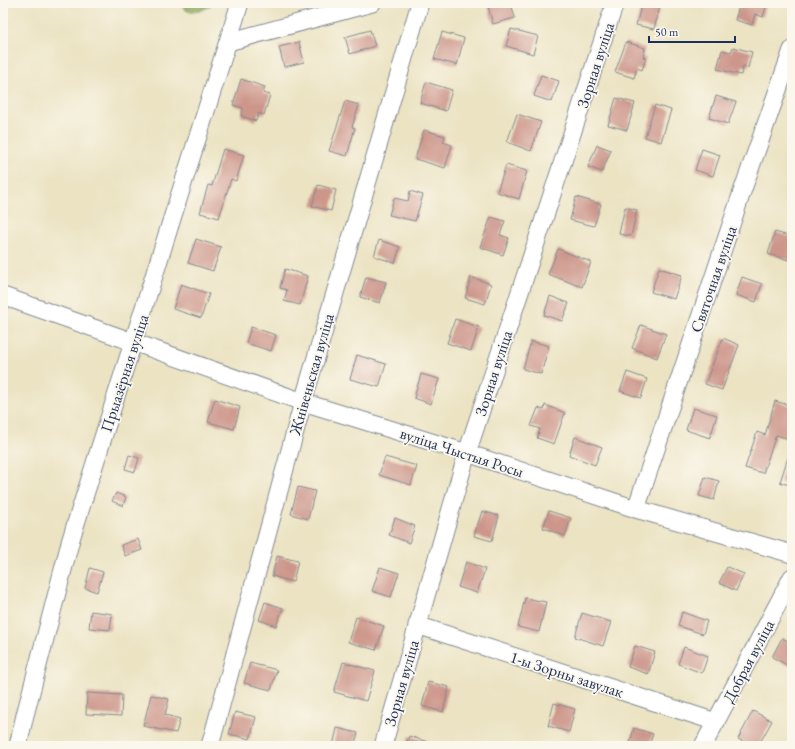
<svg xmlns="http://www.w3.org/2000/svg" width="795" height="749" font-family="'EB Garamond',serif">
  <rect width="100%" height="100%" fill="#fbf7ec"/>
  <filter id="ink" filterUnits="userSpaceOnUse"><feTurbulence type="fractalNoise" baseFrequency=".025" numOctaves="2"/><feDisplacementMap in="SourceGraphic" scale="8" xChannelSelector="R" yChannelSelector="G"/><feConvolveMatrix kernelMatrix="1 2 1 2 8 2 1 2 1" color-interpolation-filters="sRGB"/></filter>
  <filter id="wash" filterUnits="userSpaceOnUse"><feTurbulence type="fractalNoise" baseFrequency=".012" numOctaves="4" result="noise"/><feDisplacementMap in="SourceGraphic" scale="16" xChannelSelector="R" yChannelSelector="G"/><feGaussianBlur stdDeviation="0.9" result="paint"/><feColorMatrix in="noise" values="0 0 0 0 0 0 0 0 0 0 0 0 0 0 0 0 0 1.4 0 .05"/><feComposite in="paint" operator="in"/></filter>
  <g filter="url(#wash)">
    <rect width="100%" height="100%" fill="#ebe3c2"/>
    <path fill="#89a456" stroke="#526a5a" d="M179 3H213C208 9 193 15 186 10 184 9 181 5 179 3Z"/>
    <g id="blocks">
      <g fill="#cd968b">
        <polygon points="487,3 511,3 515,18 493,24"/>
        <polygon points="642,3 661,3 654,29 636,25"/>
        <polygon points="740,3 751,3 766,7 763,17 755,14 752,25 735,20"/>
        <polygon points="511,29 538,36 533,54 506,46"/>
        <polygon points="370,30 375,46 350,54 345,37"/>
        <polygon points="442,32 464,38 457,65 434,59"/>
        <polygon points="299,42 304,62 284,67 279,47"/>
        <polygon points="626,42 645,48 643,57 646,58 642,70 637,68 634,78 615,72"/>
        <polygon points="733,47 752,52 748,68 743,66 741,75 717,69 722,50 731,52"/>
        <polygon points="541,75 559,81 552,102 534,96"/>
        <polygon points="241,79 265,87 263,93 270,95 264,115 259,113 256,121 241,116 243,108 233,105"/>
        <polygon points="426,82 452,90 446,111 420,103"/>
        <polygon points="716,96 736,102 728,124 709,118"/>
        <polygon points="616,98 635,103 627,130 608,125"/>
        <polygon points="345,101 359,105 352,127 355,128 347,156 329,151"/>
        <polygon points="655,105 671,110 661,142 645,137"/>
        <polygon points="517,114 541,122 531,151 507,142"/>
        <polygon points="424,130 445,136 443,142 452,145 445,168 415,159"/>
        <polygon points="597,145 611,150 602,172 588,167"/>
        <polygon points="223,149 244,155 236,181 231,179 219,218 200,213 208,185 212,186"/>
        <polygon points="702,149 720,155 713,176 695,170"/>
        <polygon points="506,165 527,171 519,199 497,192"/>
        <polygon points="318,185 336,190 331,211 312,206"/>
        <polygon points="410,191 423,195 415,221 389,215 394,198 408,201"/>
        <polygon points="576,197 601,204 594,226 570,220"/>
        <polygon points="625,207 637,210 631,236 619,234"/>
        <polygon points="491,217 505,221 500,235 509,238 503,255 480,247"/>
        <polygon points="775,232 792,237 792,261 768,254"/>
        <polygon points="196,239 221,247 213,271 188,263"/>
        <polygon points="379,240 400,247 395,263 374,256"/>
        <polygon points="558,249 591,262 582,287 548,274"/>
        <polygon points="659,268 682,275 674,299 651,292"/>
        <polygon points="285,269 308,276 300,305 284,301 287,290 280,288"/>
        <polygon points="366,277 386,282 380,303 360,297"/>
        <polygon points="471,277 491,284 485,304 465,298"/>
        <polygon points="742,277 762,284 756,302 736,295"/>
        <polygon points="181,284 209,294 201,318 173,309"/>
        <polygon points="550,296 569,303 562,321 544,315"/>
        <polygon points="455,319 479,327 471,351 447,343"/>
        <polygon points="641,325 666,334 657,358 632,348"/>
        <polygon points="251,327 276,335 271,351 246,343"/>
        <polygon points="723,338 739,345 722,390 705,384"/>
        <polygon points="531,341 549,346 541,374 523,369"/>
        <polygon points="357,355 386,364 379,387 350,379"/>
        <polygon points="627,372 647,379 641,398 620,391"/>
        <polygon points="421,374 439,379 431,404 414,398"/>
        <polygon points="215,399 240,407 234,429 208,422"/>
        <polygon points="775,401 792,406 792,440 776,435 763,473 745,468 757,432 765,435"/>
        <polygon points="545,405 565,413 554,444 537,438 540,429 531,426 538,408 544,410"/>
        <polygon points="693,408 717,415 710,438 686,430"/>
        <polygon points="575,437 602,447 595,465 569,455"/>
        <polygon points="790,451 792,451 792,486 780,482"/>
        <polygon points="129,455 139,458 135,472 125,469"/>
        <polygon points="385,457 417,466 411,485 379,475"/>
        <polygon points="705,477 719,481 714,500 699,496"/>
        <polygon points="298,487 315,491 308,519 291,514"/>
        <polygon points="116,493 126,497 123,506 112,501"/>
        <polygon points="482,511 499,516 492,541 474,536"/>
        <polygon points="549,511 571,518 565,536 543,528"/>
        <polygon points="395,518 415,526 409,543 389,535"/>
        <polygon points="138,539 142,550 125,556 121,545"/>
        <polygon points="277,556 298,561 293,582 272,576"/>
        <polygon points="466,562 485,569 477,593 458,587"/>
        <polygon points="380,567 399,573 391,597 372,591"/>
        <polygon points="727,567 744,574 736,591 719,583"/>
        <polygon points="90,568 103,572 97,592 85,588"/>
        <polygon points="525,598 546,602 539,632 518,627"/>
        <polygon points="265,602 283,608 276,626 259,620"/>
        <polygon points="91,611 112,614 110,630 89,628"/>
        <polygon points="682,612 707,621 703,634 678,626"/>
        <polygon points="582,613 611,622 603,646 575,637"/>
        <polygon points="356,617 384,626 376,650 348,642"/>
        <polygon points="782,638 792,643 792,661 789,666 772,657"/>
        <polygon points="635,646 655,652 648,674 628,667"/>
        <polygon points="684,647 708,656 702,673 678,664"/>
        <polygon points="343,662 375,671 366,701 334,692"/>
        <polygon points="250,663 277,670 271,690 244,683"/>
        <polygon points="428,682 449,687 443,712 422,706"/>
        <polygon points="87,693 122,695 121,716 86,714"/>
        <polygon points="151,695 169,699 165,715 180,719 176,733 143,726"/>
        <polygon points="554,703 575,709 569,732 548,726"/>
        <polygon points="753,711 772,721 758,746 752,746 738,739"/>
        <polygon points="235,712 256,717 250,739 229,734"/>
        <polygon points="337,728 358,733 354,746 333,746"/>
        <polygon points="634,728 653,734 649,746 629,746"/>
        <polygon points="409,736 434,744 434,746 406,746"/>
      </g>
    </g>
  </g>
  <g filter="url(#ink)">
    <use href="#blocks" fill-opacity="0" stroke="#838990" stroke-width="1"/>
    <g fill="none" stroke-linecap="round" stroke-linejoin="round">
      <g stroke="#838990" stroke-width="19">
        <g id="minor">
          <polyline points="228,42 372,3"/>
          <polyline points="3,296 303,402 467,453 636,509 792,554"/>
          <polyline points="636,509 743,189 792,50"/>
          <polyline points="417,625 716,722"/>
          <polyline points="18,746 25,715 71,539 240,3"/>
          <polyline points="210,746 303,402 420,3"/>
          <polyline points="383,746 467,453 615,3"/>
          <polyline points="703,746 792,577"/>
        </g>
      </g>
      <use href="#minor" stroke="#fff" stroke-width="17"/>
    </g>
  </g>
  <g text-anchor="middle" stroke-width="3.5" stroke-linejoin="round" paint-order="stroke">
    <g font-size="16" fill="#1b2f5e" stroke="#fbf7ec">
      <text transform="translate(595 65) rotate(-72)" y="6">Зорная вуліца</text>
      <text transform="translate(713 279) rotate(-71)" y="6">Святочная вуліца</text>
      <text transform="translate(124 373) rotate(-72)" y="6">Прыазёрная вуліца</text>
      <text transform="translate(493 373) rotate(-72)" y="6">Зорная вуліца</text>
      <text transform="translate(311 374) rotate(-74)" y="6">Жнівеньская вуліца</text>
      <text transform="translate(462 452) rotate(18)" y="6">вуліца Чыстыя Росы</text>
      <text transform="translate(748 661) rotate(-62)" y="6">Добрая вуліца</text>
      <text transform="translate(567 674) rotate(18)" y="6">1-ы Зорны завулак</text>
      <text transform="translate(401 683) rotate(-74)" y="6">Зорная вуліца</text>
    </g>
  </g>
  <rect width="795" height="749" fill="none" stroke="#fbf7ec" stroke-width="16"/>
  <path d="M649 36v6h86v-6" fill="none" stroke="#1b2f5e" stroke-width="2"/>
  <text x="655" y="36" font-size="12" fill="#1b2f5e" stroke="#fbf7ec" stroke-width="3" paint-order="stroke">50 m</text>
</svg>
